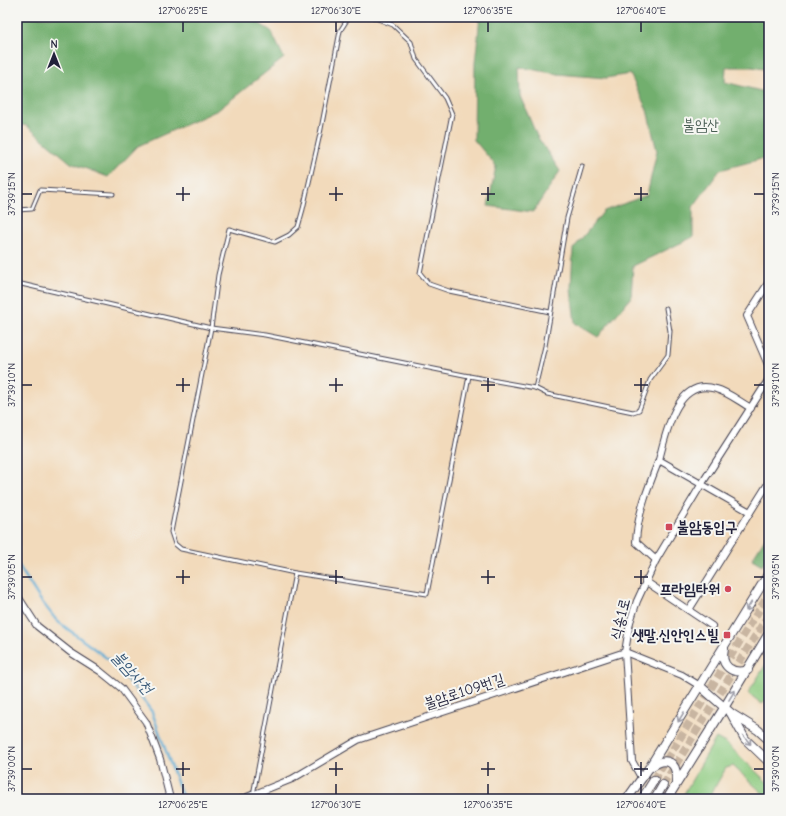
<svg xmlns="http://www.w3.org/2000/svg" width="786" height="816" font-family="'Comic Neue','Poor Story',sans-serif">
  <rect width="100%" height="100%" fill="#f6f6f2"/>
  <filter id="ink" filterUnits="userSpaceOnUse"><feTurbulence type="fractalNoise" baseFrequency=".025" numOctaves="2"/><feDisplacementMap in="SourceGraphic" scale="8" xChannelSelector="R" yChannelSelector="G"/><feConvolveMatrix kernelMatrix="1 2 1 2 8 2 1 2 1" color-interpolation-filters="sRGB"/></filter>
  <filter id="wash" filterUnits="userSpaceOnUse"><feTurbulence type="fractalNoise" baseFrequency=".012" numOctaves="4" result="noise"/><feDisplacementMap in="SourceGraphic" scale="16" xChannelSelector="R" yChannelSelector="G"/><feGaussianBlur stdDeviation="0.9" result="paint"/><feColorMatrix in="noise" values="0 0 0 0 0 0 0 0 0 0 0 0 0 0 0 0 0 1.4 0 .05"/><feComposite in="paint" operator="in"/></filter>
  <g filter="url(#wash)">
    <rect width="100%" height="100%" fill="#f2dabb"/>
    <g fill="#8ecb80" stroke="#58765e">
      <polygon points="768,661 769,698 762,704 748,693"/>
      <polygon points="716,738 727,744 769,784 769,799 733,766 726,768 708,799 681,799"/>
    </g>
    <g fill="#72af6e" stroke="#4a6854">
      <polygon points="17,17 249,17 271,31 284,58 218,110 138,146 108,177 71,163 27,126 17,124"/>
      <polygon points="480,17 769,17 769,70 752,67 726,67 725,82 769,93 769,164 761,159 720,170 693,207 693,237 633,266 631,297 598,337 575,323 571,289 573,249 604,211 647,195 657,151 647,110 630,74 606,78 557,74 519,67 520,96 537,136 560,171 533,212 488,206 496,166 474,140 475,63"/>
      <polygon points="769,532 769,554 762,565 752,559"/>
    </g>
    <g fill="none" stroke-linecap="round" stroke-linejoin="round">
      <polyline stroke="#56a8d1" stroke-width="2.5" points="17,563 39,598 57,621 112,662 135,689 152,712 183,799"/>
    </g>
  </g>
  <g filter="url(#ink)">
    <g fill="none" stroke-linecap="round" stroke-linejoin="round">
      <g stroke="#c8b5a1" stroke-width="8" stroke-dasharray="8 4" stroke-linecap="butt">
        <polyline points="654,780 769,594"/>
        <polyline points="663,785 769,614"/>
      </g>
      <g stroke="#413e4e" stroke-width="5">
        <g id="service">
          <polyline points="351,17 347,20 340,31 320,134 303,209 298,227 289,235 275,242 229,229 218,275 211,328 171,532 175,544 181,549 295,573 427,594 469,376"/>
          <polyline points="373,17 393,25 411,42 416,59 445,98 452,114 420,273 429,284 449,291 550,312"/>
          <polyline points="17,210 32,209 40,190 113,194"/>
          <polyline points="17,283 211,328 265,335 469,376 535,388 547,394 633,412 639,410 650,380 668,355 670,331 666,308"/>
          <polyline points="535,388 545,346 567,218 582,166"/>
          <polyline points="253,795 295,573"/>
        </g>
      </g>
      <g stroke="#413e4e" stroke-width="8">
        <g id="minor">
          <polyline points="769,282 747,316 769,367"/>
          <path d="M659 460C666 433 677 376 716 389 728 392 740 402 751 408"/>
          <path d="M656 560 636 542C637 515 649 485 659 460L750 512"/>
          <polyline points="645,581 712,626"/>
          <polyline points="17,595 37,626 70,652 100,671 121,688 146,722 160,759 170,799"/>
          <polyline points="689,610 769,482"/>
          <polyline points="642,779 632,761 625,652 630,622 637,601 656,560 701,485 769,379"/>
          <polyline points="242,799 292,779 358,740 625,652 682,675 700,686"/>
        </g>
      </g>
      <g stroke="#413e4e" stroke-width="10">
        <g id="tertiary">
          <path d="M724 649C720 666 732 675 748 670"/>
          <polyline points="700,686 732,714 758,730 769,740"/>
          <polyline points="732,715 745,739 769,762"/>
          <path d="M651 767C667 755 678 763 676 781"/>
          <polyline points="627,799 649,768 769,573"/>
          <polyline points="642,799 654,780"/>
          <polyline points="655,799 663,785"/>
          <polyline points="667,799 724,708 769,633"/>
        </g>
      </g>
      <use href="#service" stroke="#fff" stroke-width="3"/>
      <use href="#minor" stroke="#fff" stroke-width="6"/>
      <use href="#tertiary" stroke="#fff" stroke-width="8"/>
    </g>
    <defs><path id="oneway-shaft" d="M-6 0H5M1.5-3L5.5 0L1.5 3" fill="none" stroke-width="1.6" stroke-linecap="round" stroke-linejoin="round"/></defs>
    <g stroke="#9c9ca7">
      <use href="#oneway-shaft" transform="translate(749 606) rotate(121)"/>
      <use href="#oneway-shaft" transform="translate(732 695) rotate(-59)"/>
      <use href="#oneway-shaft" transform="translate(681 717) rotate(121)"/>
      <use href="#oneway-shaft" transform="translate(747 740) rotate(49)"/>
    </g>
  </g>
  <path fill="none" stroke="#22223b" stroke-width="1.5" d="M183 22V32M336 22V32M488 22V32M641 22V32M183 187V201M336 187V201M488 187V201M641 187V201M22 194H32M176 194H190M329 194H343M481 194H495M634 194H648M754 194H764M183 378V392M336 378V392M488 378V392M641 378V392M22 385H32M176 385H190M329 385H343M481 385H495M634 385H648M754 385H764M183 570V584M336 570V584M488 570V584M641 570V584M22 577H32M176 577H190M329 577H343M481 577H495M634 577H648M754 577H764M183 762V776M336 762V776M488 762V776M641 762V776M22 769H32M176 769H190M329 769H343M481 769H495M634 769H648M754 769H764M183 784V794M336 784V794M488 784V794M641 784V794"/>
  <g fill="#d1495b" stroke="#f6f6f2" stroke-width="1.5">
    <rect x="665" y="523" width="8" height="8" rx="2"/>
    <circle cx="728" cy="589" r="4"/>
    <rect x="723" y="631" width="8" height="8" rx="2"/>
  </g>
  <g text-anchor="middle" stroke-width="4" stroke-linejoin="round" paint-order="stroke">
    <g font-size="15" fill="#485d53" stroke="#f6f6f2">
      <text x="701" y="130">불암산</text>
    </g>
    <g font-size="15" font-weight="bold" fill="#22223b" stroke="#f6f6f2" text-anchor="end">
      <text x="677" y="532" text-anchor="start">불암동입구</text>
      <text x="720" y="594">프라임타워</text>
      <text x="719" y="640">샛말.신안인스빌</text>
    </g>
    <g font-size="15" fill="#22223b" stroke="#f6f6f2">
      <text transform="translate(620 619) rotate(-76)" y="5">식송1로</text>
      <text transform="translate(464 691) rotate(-18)" y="5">불암로109번길</text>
    </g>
    <g font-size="16" font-style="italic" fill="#375877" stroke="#f6f6f2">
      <text transform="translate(133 672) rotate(48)" y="6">불암사천</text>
    </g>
  </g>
  <rect width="786" height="816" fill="none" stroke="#f6f6f2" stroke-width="44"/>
  <g transform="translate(54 54)" stroke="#f6f6f2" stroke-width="3" paint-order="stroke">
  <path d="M0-3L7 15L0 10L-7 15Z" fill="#22223b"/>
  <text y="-6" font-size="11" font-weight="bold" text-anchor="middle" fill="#22223b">N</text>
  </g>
  <rect x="22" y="22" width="742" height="772" fill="none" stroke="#22223b" stroke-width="1.5"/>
  <g font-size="10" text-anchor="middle" fill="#22223b">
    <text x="183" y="14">127°06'25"E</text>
    <text x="336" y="14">127°06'30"E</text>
    <text x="488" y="14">127°06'35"E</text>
    <text x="641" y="14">127°06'40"E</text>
    <text transform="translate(11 194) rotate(-90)" y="4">37°39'15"N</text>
    <text transform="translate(775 194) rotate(-90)" y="4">37°39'15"N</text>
    <text transform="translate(11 385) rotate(-90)" y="4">37°39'10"N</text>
    <text transform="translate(775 385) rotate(-90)" y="4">37°39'10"N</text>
    <text transform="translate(11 577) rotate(-90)" y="4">37°39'05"N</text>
    <text transform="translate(775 577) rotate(-90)" y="4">37°39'05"N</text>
    <text transform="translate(11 769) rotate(-90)" y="4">37°39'00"N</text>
    <text transform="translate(775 769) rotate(-90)" y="4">37°39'00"N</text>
    <text x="183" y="808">127°06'25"E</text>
    <text x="336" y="808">127°06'30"E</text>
    <text x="488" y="808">127°06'35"E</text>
    <text x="641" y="808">127°06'40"E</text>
  </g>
</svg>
